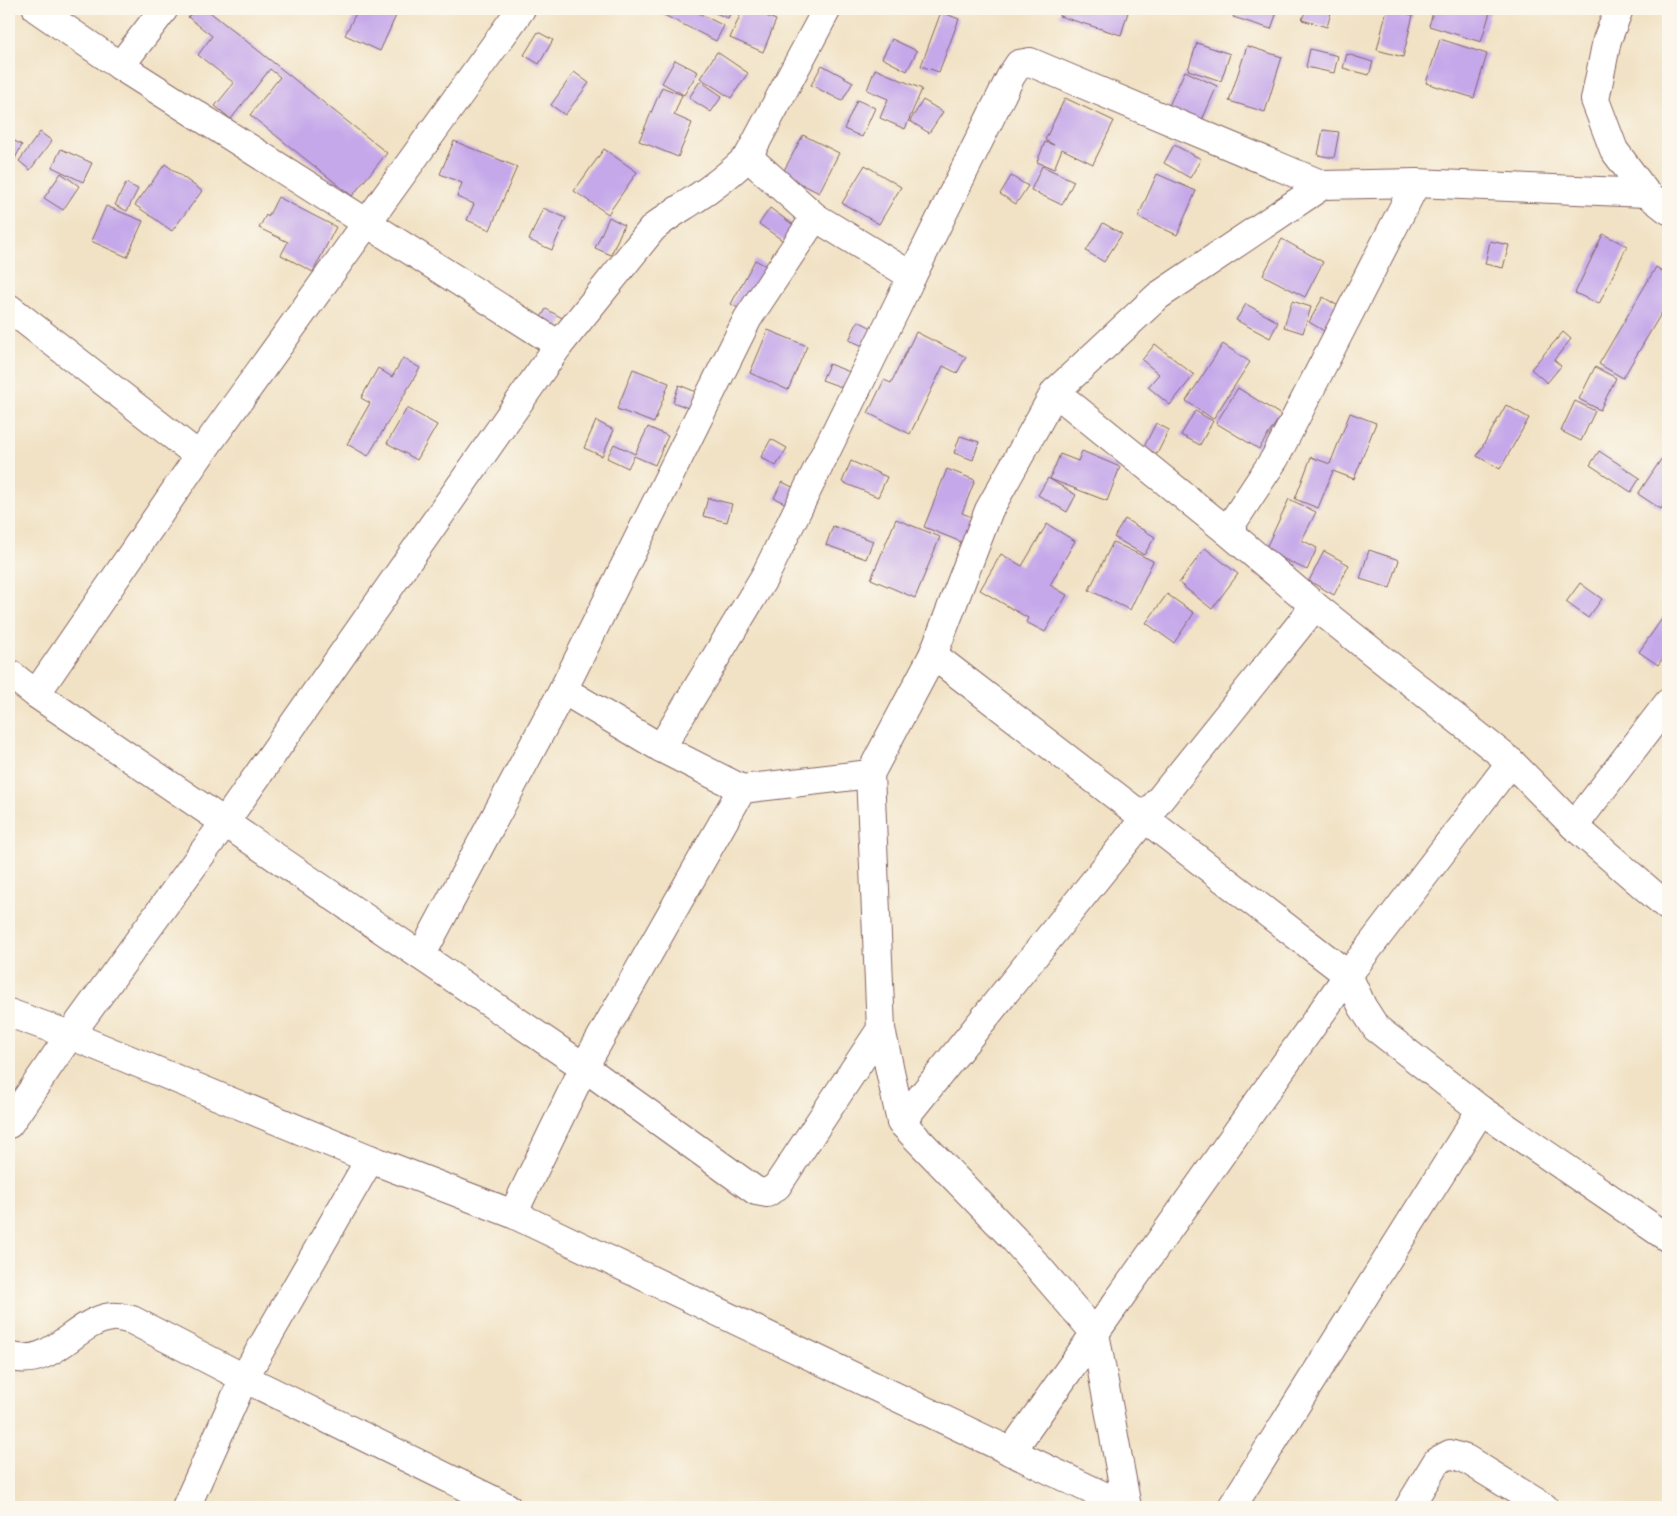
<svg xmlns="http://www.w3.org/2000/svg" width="1677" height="1516" font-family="'Balsamiq Sans',sans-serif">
  <rect width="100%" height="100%" fill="#fbf7ec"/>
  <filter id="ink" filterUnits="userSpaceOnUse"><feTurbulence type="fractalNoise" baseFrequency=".02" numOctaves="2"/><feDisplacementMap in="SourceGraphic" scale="10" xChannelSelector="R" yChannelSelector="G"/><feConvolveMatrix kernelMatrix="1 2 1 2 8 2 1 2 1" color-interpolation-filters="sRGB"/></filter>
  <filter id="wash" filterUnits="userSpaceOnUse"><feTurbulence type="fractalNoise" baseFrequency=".0096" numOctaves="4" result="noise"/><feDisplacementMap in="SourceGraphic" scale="20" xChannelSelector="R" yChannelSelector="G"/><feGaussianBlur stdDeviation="1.12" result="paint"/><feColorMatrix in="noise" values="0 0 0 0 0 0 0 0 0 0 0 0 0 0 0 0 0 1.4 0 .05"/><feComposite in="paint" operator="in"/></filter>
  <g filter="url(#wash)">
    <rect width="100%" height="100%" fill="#f1e2c5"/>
    <g id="blocks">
      <g fill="#c5a8ea">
        <polygon points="195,9 206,9 387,153 352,196 250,115 280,77 270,69 231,119 215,106 234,83 198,55 212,36 188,17"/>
        <polygon points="358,9 399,9 380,51 345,35"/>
        <polygon points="652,9 691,9 724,26 716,41"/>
        <polygon points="715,9 732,9 728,18 713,12"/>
        <polygon points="743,9 750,9 776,20 763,52 730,38"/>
        <polygon points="1061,9 1129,9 1121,35 1059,16"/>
        <polygon points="1236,9 1278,9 1271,29 1233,17"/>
        <polygon points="1306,9 1332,9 1327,27 1302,20"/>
        <polygon points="1387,9 1413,15 1403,57 1377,50"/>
        <polygon points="1434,9 1491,9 1481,42 1429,26"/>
        <polygon points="941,12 959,19 939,72 921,66"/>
        <polygon points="538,32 553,40 539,64 524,55"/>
        <polygon points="892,39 917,51 907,71 882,58"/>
        <polygon points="1440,39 1487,54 1474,98 1426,83"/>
        <polygon points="1197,43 1230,54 1221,81 1188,70"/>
        <polygon points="1247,46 1282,57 1265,112 1229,101"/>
        <polygon points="1310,49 1338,56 1334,73 1306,67"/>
        <polygon points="717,52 748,73 731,98 700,78"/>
        <polygon points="1347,54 1373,62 1369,75 1343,68"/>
        <polygon points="675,60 698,72 684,95 662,83"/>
        <polygon points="822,65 853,82 842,101 811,85"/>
        <polygon points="875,69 922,89 905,129 880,118 888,99 867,90"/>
        <polygon points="1185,71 1217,86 1199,127 1166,112"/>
        <polygon points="574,72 589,83 565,115 551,105"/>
        <polygon points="700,81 722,96 711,112 689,98"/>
        <polygon points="662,87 682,95 674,115 692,123 678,157 639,141"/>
        <polygon points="1065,98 1114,121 1093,164 1062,149 1054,169 1037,162 1045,142 1054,145 1045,140"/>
        <polygon points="857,100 875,108 862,137 844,129"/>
        <polygon points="923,100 943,112 929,133 910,121"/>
        <polygon points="1323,130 1339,132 1334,158 1318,155"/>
        <polygon points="40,132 52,141 30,170 19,161"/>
        <polygon points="803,135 839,153 819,193 782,174"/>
        <polygon points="9,138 22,145 9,170"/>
        <polygon points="454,141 517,167 490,230 467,220 474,204 457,197 462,183 440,174"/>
        <polygon points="1174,145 1201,159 1190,178 1164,163"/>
        <polygon points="61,149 92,163 83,182 52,167"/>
        <polygon points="604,149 637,172 608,214 574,191"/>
        <polygon points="165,164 202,191 172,231 135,205"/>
        <polygon points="865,165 901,187 879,224 842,203"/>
        <polygon points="1042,166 1074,181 1062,205 1031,190"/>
        <polygon points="61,173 79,186 63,210 44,198"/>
        <polygon points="1157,174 1196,191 1177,235 1138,217"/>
        <polygon points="1011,176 1028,186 1016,204 1000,194"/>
        <polygon points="126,183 138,189 127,211 115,205"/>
        <polygon points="278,197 336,227 313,272 281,255 288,242 259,228 266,215 268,217"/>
        <polygon points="106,206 143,221 127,257 91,241"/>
        <polygon points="543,208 566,218 552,250 529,240"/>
        <polygon points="770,208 795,226 785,242 759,224"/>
        <polygon points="609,217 624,225 611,255 595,248"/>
        <polygon points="1103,223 1122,234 1104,262 1086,251"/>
        <polygon points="1603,234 1627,246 1599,304 1575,293"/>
        <polygon points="1282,239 1323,262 1305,297 1263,275"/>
        <polygon points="1490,241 1509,245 1503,268 1485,264"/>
        <polygon points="755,260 770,268 745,312 731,304"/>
        <polygon points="1656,267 1668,275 1668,302 1623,378 1599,364"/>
        <polygon points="1323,297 1345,310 1331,335 1309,322"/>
        <polygon points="1292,301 1311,307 1303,333 1284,327"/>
        <polygon points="1246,304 1278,322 1270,338 1236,320"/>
        <polygon points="546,309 564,319 553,338 535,327"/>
        <polygon points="858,321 876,330 868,348 849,340"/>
        <polygon points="768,330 807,346 788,390 750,373"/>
        <polygon points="916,332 966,357 957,373 943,366 910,434 868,413 884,380 891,383"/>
        <polygon points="1563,332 1571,339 1554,360 1561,366 1547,383 1531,369"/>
        <polygon points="1155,344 1194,375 1170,405 1148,387 1159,374 1142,360"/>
        <polygon points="1223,344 1250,362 1213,419 1186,401"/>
        <polygon points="403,358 420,368 368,456 347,444 370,403 361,398 378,368 392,377"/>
        <polygon points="829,364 850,372 844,388 822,380"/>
        <polygon points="1595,367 1616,378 1600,410 1579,399"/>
        <polygon points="633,369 669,383 654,423 617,409"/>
        <polygon points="679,385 704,395 698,412 673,402"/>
        <polygon points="1238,388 1281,415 1259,449 1216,423"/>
        <polygon points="1575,401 1595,411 1581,441 1561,431"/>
        <polygon points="1506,405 1529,418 1500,469 1477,456"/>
        <polygon points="407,408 437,425 417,460 387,443"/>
        <polygon points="1195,411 1213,421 1200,445 1181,435"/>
        <polygon points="1350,413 1376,423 1354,479 1333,471 1318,508 1295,499 1311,457 1330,464"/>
        <polygon points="596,421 614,430 602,456 584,448"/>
        <polygon points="1156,423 1169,430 1157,454 1144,447"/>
        <polygon points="648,427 668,436 655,465 634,456 628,468 607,458 614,444 635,454"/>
        <polygon points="960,436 979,442 973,460 954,453"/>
        <polygon points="771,439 787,448 776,466 761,457"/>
        <polygon points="1082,451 1120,467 1107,501 1050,479 1060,454 1078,461"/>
        <polygon points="1599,451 1640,478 1631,492 1590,465"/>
        <polygon points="1662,458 1668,462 1668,498 1661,509 1638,494"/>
        <polygon points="851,461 887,477 878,497 842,482"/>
        <polygon points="947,469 975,480 962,513 974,518 964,543 924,527"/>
        <polygon points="1048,478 1076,495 1067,512 1038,495"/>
        <polygon points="782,482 801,491 793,507 774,498"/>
        <polygon points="708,498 732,504 727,522 703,516"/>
        <polygon points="1289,499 1316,512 1302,540 1317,548 1307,570 1265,550"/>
        <polygon points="896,519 940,537 915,598 871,579"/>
        <polygon points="1125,519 1155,537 1144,555 1114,537"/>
        <polygon points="1047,524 1075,541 1050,585 1067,595 1045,632 1026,622 1028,618 980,590 1001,554 1022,566"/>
        <polygon points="833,526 873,541 866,559 826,545"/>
        <polygon points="1113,542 1153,561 1130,610 1089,590"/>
        <polygon points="1205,548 1238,574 1212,609 1179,583"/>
        <polygon points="1369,550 1399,560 1390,588 1360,579"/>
        <polygon points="1324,551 1349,565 1334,595 1309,581"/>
        <polygon points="1580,583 1602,599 1588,618 1566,602"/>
        <polygon points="1167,594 1194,613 1174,643 1146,623"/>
        <polygon points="1668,610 1668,651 1658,665 1639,652"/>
      </g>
    </g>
  </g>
  <g filter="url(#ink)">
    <use href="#blocks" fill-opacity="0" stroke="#846361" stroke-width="1"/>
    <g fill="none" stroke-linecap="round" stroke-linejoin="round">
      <g stroke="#846361" stroke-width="30">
        <g id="minor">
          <polyline points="37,9 120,66 559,345"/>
          <polyline points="1619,9 1607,40 1595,100 1614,150 1646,193 1668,210"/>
          <polyline points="120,66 164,9"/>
          <polyline points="748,157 815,217"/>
          <polyline points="9,308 199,456"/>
          <polyline points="1055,392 1227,531 1315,606 1511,762 1574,826 1668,907"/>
          <polyline points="1227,531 1275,458 1416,183"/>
          <polyline points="933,655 1348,975 1362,1006 1376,1028 1481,1110 1668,1238"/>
          <polyline points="9,673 36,694 584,1067 756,1191 767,1193 777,1186 881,1029 870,774"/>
          <polyline points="563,690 661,748 742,789"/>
          <polyline points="36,694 199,456 521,9"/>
          <polyline points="661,748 765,576 912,276"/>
          <polyline points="1574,826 1668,703"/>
          <polyline points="421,956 563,690 748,318 815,217 912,276 1011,76 1019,64 1030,62 1323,185"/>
          <polyline points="9,1013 70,1035 370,1159 513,1214 1127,1507"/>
          <polyline points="881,1029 901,1122 1315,606"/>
          <polyline points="901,1122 1014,1239 1095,1333 1011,1452"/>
          <path d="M9 1124 70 1035 225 822 559 345 653 228C667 216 680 209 695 199 714 187 732 172 748 157L827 9"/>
          <polyline points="513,1214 584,1067 742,789 870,774 933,655 989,510 1055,392 1158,296 1323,185 1416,183 1646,193"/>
          <path d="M9 1356C52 1370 74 1321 112 1317 118 1316 126 1319 132 1320L244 1378 507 1507"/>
          <polyline points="186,1507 244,1378 370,1159"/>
          <polyline points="1127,1507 1095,1333 1348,975 1511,762"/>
          <polyline points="1232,1507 1481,1110"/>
          <polyline points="1409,1507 1437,1461 1450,1454 1466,1459 1544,1507"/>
        </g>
      </g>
      <use href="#minor" stroke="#fff" stroke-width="28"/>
    </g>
  </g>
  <rect width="1677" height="1516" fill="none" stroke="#fbf7ec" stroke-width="30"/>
</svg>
